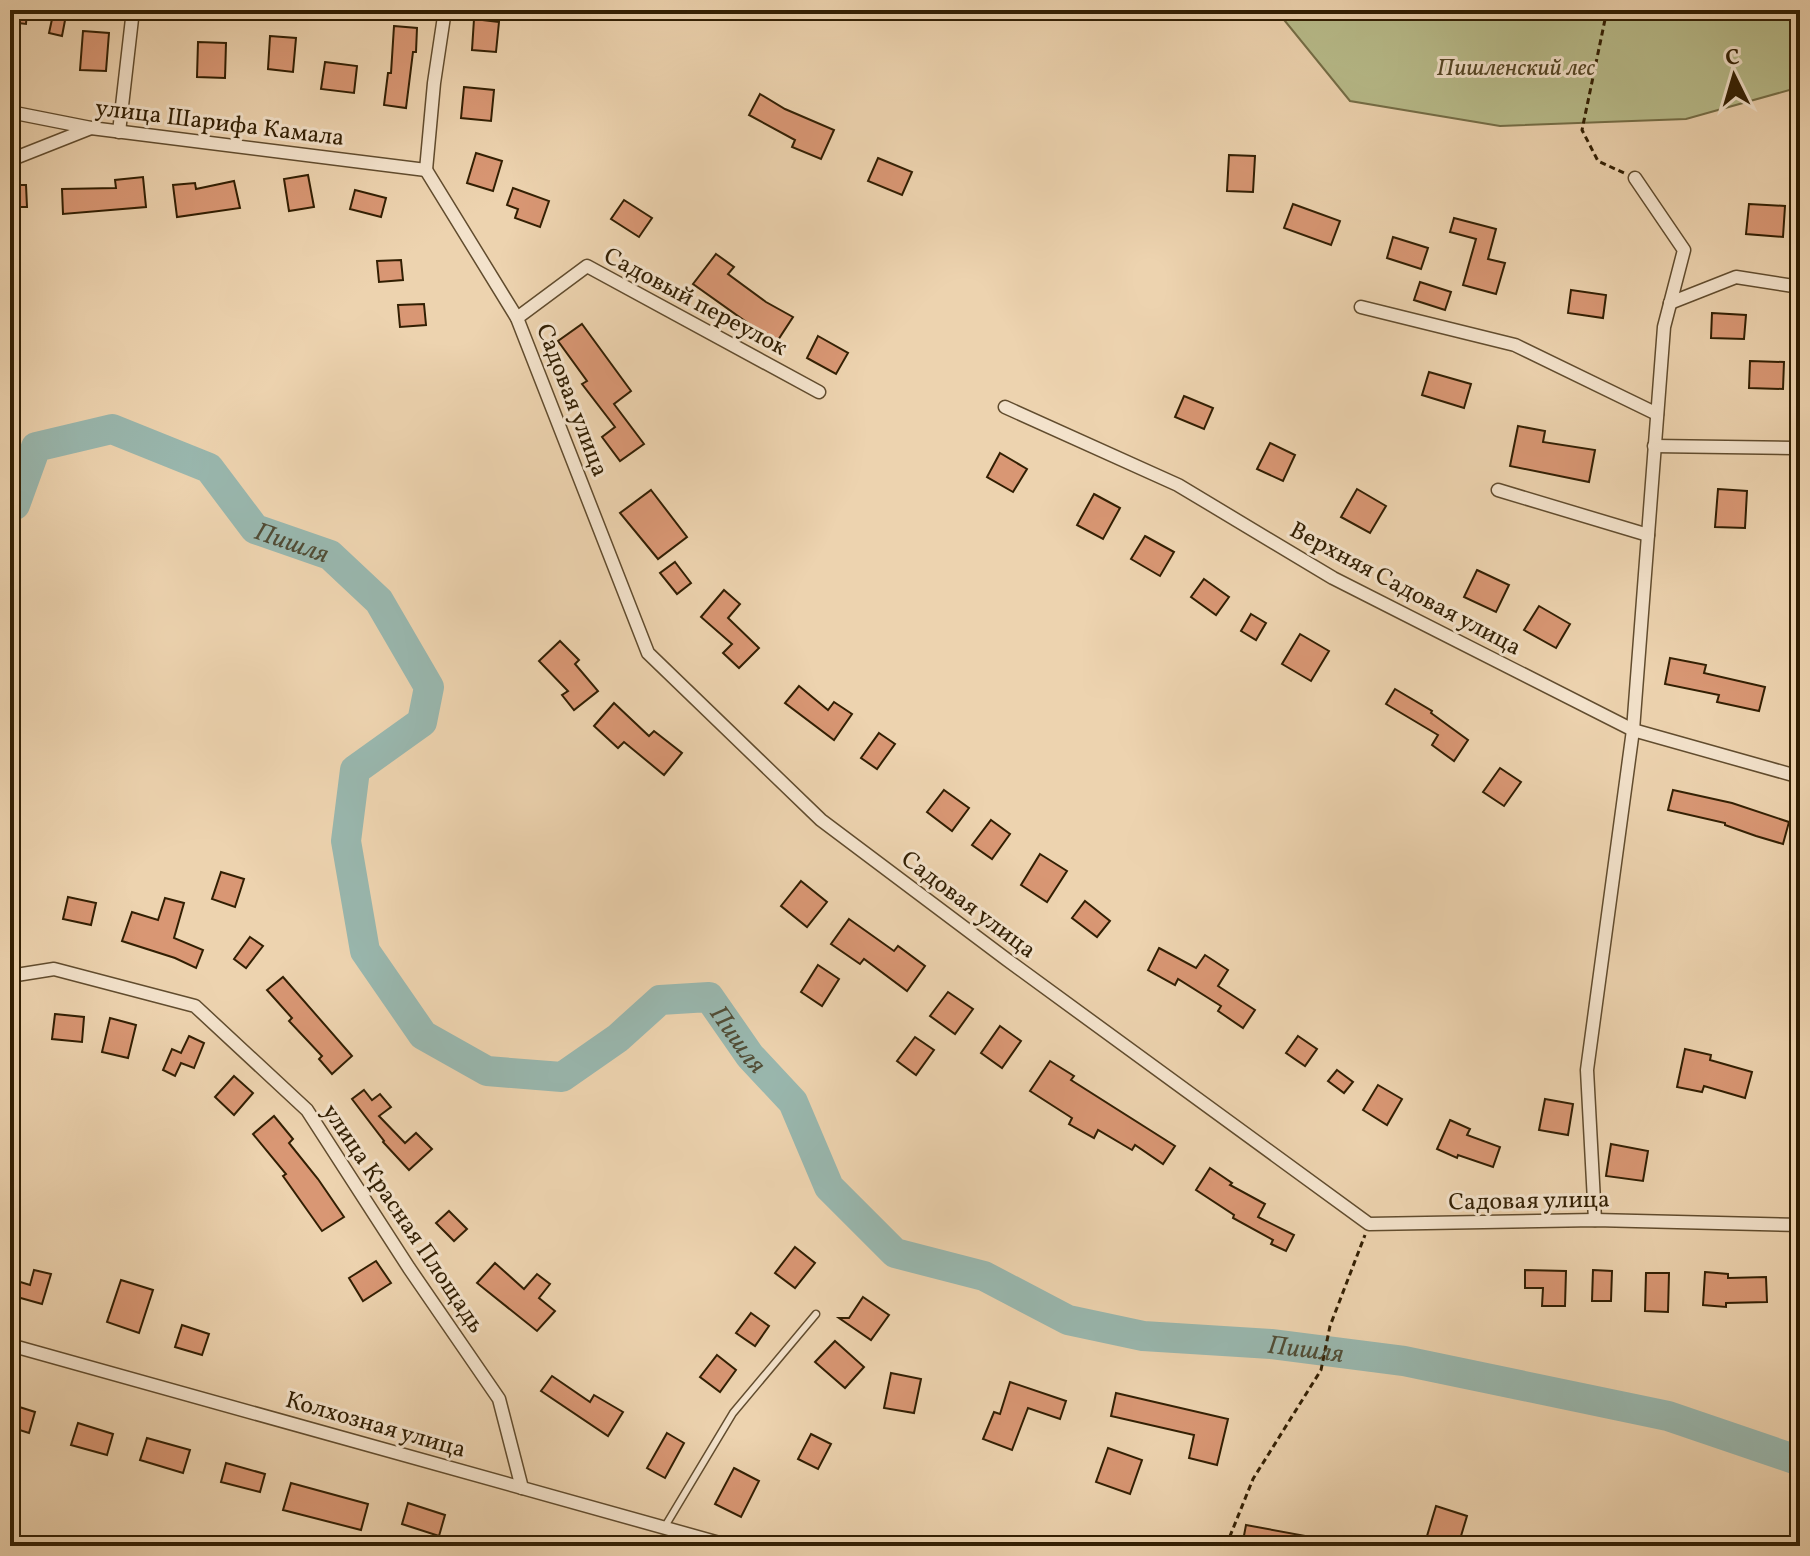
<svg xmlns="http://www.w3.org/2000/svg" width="1810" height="1556" font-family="Vollkorn,serif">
  <rect width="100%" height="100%" fill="#edd3af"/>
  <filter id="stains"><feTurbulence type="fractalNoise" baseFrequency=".0025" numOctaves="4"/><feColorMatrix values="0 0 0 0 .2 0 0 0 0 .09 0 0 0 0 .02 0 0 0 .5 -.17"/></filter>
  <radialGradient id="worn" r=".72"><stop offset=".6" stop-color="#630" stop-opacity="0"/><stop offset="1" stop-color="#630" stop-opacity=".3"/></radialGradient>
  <polygon fill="#b8bc8b" stroke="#756e47" stroke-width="2" points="1276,10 1800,10 1800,87 1686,119 1500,126 1350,101"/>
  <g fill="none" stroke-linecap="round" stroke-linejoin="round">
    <path stroke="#99b7ae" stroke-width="30" id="s1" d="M10 508 15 505 36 447 112 429 209 468 255 529 330 555 379 601 429 687 422 722 355 770 346 841 365 951 423 1035 487 1071 562 1077 618 1038 660 1000 709 997 750 1056 793 1102 829 1187 895 1253 984 1276 1068 1320 1143 1336 1271 1344 1404 1361 1668 1416 1800 1461"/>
  </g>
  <g fill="#d99774" stroke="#321f03" stroke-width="2">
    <polygon points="10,10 27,10 26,24 10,22"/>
    <polygon points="54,10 67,10 62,36 49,33"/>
    <polygon points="474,19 499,22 496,52 472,50"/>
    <polygon points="394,26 417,28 416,52 413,52 406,108 384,105 388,73 391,73"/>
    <polygon points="83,31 109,33 106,71 80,70"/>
    <polygon points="270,36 296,38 293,72 268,69"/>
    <polygon points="198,42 226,43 225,78 197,77"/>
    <polygon points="325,62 357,66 354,93 321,89"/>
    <polygon points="464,87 494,90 491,121 461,118"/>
    <polygon points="760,94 785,109 834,130 821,159 792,147 795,140 749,115"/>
    <polygon points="476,153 502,161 493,191 467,183"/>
    <polygon points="1229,155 1255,156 1253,192 1227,191"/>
    <polygon points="878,158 912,172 902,195 868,181"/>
    <polygon points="308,175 314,207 289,211 284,179"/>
    <polygon points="143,177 146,207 63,214 62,189 116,188 115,180"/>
    <polygon points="234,181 240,208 177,217 173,185 195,183 196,189"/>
    <polygon points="10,185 26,185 27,207 10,207"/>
    <polygon points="513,188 549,201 540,227 515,218 518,209 507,205"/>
    <polygon points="355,190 386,198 381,217 350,209"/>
    <polygon points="624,200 652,218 639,237 611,219"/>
    <polygon points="1293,204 1340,221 1331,245 1284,228"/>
    <polygon points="1749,204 1785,206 1783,237 1746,234"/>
    <polygon points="1454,218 1496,229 1488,259 1505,263 1496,294 1463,285 1476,239 1450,232"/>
    <polygon points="1393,237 1428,248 1421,269 1387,258"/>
    <polygon points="716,254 734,267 728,274 766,302 793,317 776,343 693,284"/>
    <polygon points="401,260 403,280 379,282 377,261"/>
    <polygon points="1420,282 1451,292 1445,310 1414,300"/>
    <polygon points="1571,290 1606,295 1603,318 1568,313"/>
    <polygon points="424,304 426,325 400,327 398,305"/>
    <polygon points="1712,313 1746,315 1744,339 1711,338"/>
    <polygon points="582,324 631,391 614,404 644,444 620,461 602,437 615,427 582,384 587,381 558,341"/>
    <polygon points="818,336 848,353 836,374 807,358"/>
    <polygon points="1750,361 1784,362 1783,389 1749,388"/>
    <polygon points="1429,372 1471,384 1464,408 1422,395"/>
    <polygon points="1184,396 1213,408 1204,429 1175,417"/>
    <polygon points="1518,426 1545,431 1543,442 1595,450 1589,482 1510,466"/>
    <polygon points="1270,443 1295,455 1283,481 1257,469"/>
    <polygon points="1000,453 1027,469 1013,492 987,477"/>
    <polygon points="1357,489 1386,506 1370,533 1341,517"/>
    <polygon points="1718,489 1747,491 1745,528 1715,527"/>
    <polygon points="651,490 687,537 658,559 620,513"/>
    <polygon points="1094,494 1120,508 1103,539 1077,525"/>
    <polygon points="1145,536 1174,552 1160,576 1131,559"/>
    <polygon points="675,562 691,583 677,594 660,573"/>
    <polygon points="1477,570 1509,585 1496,612 1464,597"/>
    <polygon points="1204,579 1229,597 1216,615 1191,597"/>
    <polygon points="724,590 740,604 728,618 759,648 739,668 723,653 732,644 701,617"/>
    <polygon points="1539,606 1570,624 1556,648 1524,630"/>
    <polygon points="1251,614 1266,623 1256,640 1241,631"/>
    <polygon points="1300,634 1329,651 1311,681 1282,664"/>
    <polygon points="560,641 579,660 575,664 598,691 574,710 562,695 568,691 539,661"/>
    <polygon points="1670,658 1706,665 1704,673 1765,687 1759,711 1717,702 1719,695 1665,684"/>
    <polygon points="799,686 828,710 834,702 852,714 834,740 785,703"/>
    <polygon points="1395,689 1432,711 1431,713 1468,740 1454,761 1432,745 1438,735 1386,704"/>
    <polygon points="614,703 649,736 654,731 682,753 664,775 624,742 618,748 594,726"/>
    <polygon points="879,733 895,744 877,769 861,758"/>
    <polygon points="1500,768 1521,782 1504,806 1483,792"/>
    <polygon points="944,790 969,808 952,831 927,812"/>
    <polygon points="1673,790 1732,803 1789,822 1783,844 1756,836 1725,825 1725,823 1668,810"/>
    <polygon points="991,820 1010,834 992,859 972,845"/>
    <polygon points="1040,854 1067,871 1047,902 1021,885"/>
    <polygon points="221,872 244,879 235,907 212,899"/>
    <polygon points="801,881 827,902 807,927 781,906"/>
    <polygon points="68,897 96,903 91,925 63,919"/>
    <polygon points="165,898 184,903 174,938 203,950 196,968 175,958 122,941 132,912 158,920"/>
    <polygon points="1085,901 1110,921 1097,937 1072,918"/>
    <polygon points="849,919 894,951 898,946 925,966 907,991 864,959 860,964 831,944"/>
    <polygon points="250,937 263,946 246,968 234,959"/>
    <polygon points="1159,948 1196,968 1205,955 1228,970 1218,986 1255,1010 1243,1028 1218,1011 1221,1006 1178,979 1175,985 1148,970"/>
    <polygon points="818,965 839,979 822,1006 801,992"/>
    <polygon points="283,977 352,1056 332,1074 319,1059 322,1056 289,1021 292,1018 267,990"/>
    <polygon points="948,992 973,1009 955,1034 930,1016"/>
    <polygon points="55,1014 84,1017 82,1042 52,1039"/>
    <polygon points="110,1018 136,1025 128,1058 102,1052"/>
    <polygon points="1000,1026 1021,1041 1002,1068 981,1053"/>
    <polygon points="189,1036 204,1043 194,1068 181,1063 175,1076 163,1070 172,1049 181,1053"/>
    <polygon points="1298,1036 1317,1049 1305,1066 1286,1053"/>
    <polygon points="915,1037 934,1050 916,1075 897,1061"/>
    <polygon points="1685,1049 1711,1055 1710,1060 1752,1072 1745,1098 1704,1086 1702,1092 1677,1087"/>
    <polygon points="1050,1061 1074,1076 1071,1080 1175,1146 1163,1164 1135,1145 1132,1150 1098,1130 1094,1138 1069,1124 1072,1118 1030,1091"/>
    <polygon points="1337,1070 1353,1082 1344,1093 1328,1081"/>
    <polygon points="234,1076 253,1093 234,1115 215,1097"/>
    <polygon points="1378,1085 1402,1099 1387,1125 1363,1110"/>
    <polygon points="364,1090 372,1100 380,1094 391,1107 379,1116 405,1143 416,1133 432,1149 409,1170 383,1142 384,1141 352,1099"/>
    <polygon points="1545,1099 1573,1104 1568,1135 1539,1130"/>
    <polygon points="274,1116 293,1139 289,1143 318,1179 344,1217 322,1231 283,1176 286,1174 253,1134"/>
    <polygon points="1450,1120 1470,1129 1467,1135 1500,1147 1493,1167 1458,1155 1457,1158 1437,1149"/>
    <polygon points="1611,1144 1648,1151 1643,1181 1606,1176"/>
    <polygon points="1210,1168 1232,1183 1230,1185 1265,1204 1258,1217 1294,1235 1286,1251 1271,1244 1273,1240 1233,1218 1234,1215 1196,1190"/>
    <polygon points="449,1211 467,1229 454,1241 436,1223"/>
    <polygon points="795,1247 815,1263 795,1288 775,1273"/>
    <polygon points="376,1261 391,1283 363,1301 349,1278"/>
    <polygon points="495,1263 524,1289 537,1274 550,1284 539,1298 555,1311 537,1331 477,1283"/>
    <polygon points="34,1270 51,1274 42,1304 10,1295 14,1280 30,1285"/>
    <polygon points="1525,1270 1566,1271 1565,1306 1542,1306 1543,1288 1525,1288"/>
    <polygon points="1593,1270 1612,1271 1611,1301 1592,1301"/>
    <polygon points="1705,1272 1728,1274 1728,1278 1766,1277 1767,1302 1726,1303 1726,1307 1703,1305"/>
    <polygon points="1646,1273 1669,1273 1668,1312 1645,1311"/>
    <polygon points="121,1280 153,1290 139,1333 107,1322"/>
    <polygon points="863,1297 889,1315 871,1340 839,1318 849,1318"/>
    <polygon points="751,1313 769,1326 755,1346 736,1333"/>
    <polygon points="182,1325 209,1334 202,1355 175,1347"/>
    <polygon points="835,1341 864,1367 845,1388 815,1362"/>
    <polygon points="717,1355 736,1370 720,1392 700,1377"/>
    <polygon points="891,1373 921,1379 914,1413 884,1408"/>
    <polygon points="552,1376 590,1402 594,1395 623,1412 608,1436 541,1391"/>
    <polygon points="1010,1382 1066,1401 1060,1419 1028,1408 1012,1450 983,1439 994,1412 1000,1414"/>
    <polygon points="1116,1393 1228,1419 1217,1465 1189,1458 1194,1435 1111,1416"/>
    <polygon points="10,1404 35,1412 29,1433 10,1427"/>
    <polygon points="78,1423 113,1434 107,1455 71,1445"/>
    <polygon points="667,1433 684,1443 665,1478 647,1468"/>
    <polygon points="811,1434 831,1444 818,1469 798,1459"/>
    <polygon points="147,1438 190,1450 183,1473 140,1460"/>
    <polygon points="1108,1448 1142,1460 1130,1494 1096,1482"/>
    <polygon points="226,1463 265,1474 260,1492 221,1482"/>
    <polygon points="734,1468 759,1481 741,1517 715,1504"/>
    <polygon points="291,1483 368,1504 361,1530 283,1510"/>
    <polygon points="408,1503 445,1515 439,1536 402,1524"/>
    <polygon points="1436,1506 1467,1516 1458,1546 1424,1546"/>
    <polygon points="1246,1525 1322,1539 1322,1546 1242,1546"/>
  </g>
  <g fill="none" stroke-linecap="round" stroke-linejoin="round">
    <g stroke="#614c2e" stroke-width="9">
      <polyline id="service" points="664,1528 733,1413 816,1314"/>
    </g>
    <g stroke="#614c2e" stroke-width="15">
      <g id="minor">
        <polyline points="10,112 91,128 426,170"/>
        <polyline points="119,132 133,10"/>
        <polyline points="10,160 91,128"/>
        <polyline points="426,170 517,318 648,653 821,820 1006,959 1369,1224 1595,1220 1800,1225"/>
        <polyline points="426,170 434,83 445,10"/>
        <polyline points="1670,303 1736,277 1800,287"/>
        <polyline points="1361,307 1515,345 1657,414"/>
        <polyline points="517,318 587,266 819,392"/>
        <polyline points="1005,407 1178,485 1333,578 1633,730 1800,777"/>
        <polyline points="1654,446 1793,448"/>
        <polyline points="1498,490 1648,535"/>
        <polyline points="10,976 54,969 195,1006 307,1110 409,1268 499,1399 522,1488"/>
        <polyline points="1595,1220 1587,1070 1633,730 1664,327 1684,250 1635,178"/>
        <polyline points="10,1345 730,1546"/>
      </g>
    </g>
    <g stroke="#321f03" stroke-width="3" stroke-dasharray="6 4" stroke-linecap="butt">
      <polyline points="1607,10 1582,130 1598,161 1624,173"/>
      <polyline points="1226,1546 1253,1479 1321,1370 1330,1326 1365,1235"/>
    </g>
    <use href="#service" stroke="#f3e2cb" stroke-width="6"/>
    <use href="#minor" stroke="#f3e2cb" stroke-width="12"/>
  </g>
  <g text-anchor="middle" stroke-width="6" stroke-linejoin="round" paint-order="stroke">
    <g font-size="24" font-style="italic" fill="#544625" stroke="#f3e2cb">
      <text x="1516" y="75">Пишленский лес</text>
    </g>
    <g font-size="24" fill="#321f03" stroke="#f3e2cb">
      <text transform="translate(220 122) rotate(7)" y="8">улица Шарифа Камала</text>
      <text transform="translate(696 301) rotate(28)" y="8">Садовый переулок</text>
      <text transform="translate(573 400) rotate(69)" y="8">Садовая улица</text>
      <text transform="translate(1406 588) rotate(28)" y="8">Верхняя Садовая улица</text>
      <text transform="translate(969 904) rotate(37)" y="8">Садовая улица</text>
      <text transform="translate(1529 1200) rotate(-1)" y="8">Садовая улица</text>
      <text transform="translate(404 1218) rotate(56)" y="8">улица Красная Площадь</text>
      <text transform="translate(376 1424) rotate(16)" y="8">Колхозная улица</text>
    </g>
    <g font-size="26" font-style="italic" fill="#514d36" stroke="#f3e2cb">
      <text dy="9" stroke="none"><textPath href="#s1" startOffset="366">Пишля</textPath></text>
      <text dy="9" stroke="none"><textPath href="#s1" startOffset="1350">Пишля</textPath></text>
      <text dy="9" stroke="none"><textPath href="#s1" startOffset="2046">Пишля</textPath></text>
    </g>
  </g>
  <rect width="1810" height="1556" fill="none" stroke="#edd3af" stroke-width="40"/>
  <rect x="12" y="12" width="1786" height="1532" fill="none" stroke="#321f03" stroke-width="4"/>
  <rect x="20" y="20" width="1770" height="1516" fill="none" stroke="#321f03" stroke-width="2"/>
  <g transform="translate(1734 76) rotate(355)" stroke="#f3e2cb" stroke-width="6" paint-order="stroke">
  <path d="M0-6L14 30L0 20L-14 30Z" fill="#321f03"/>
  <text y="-12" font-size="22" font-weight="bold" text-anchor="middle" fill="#321f03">С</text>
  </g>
  <rect width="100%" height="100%" filter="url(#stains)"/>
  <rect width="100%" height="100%" fill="url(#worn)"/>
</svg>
